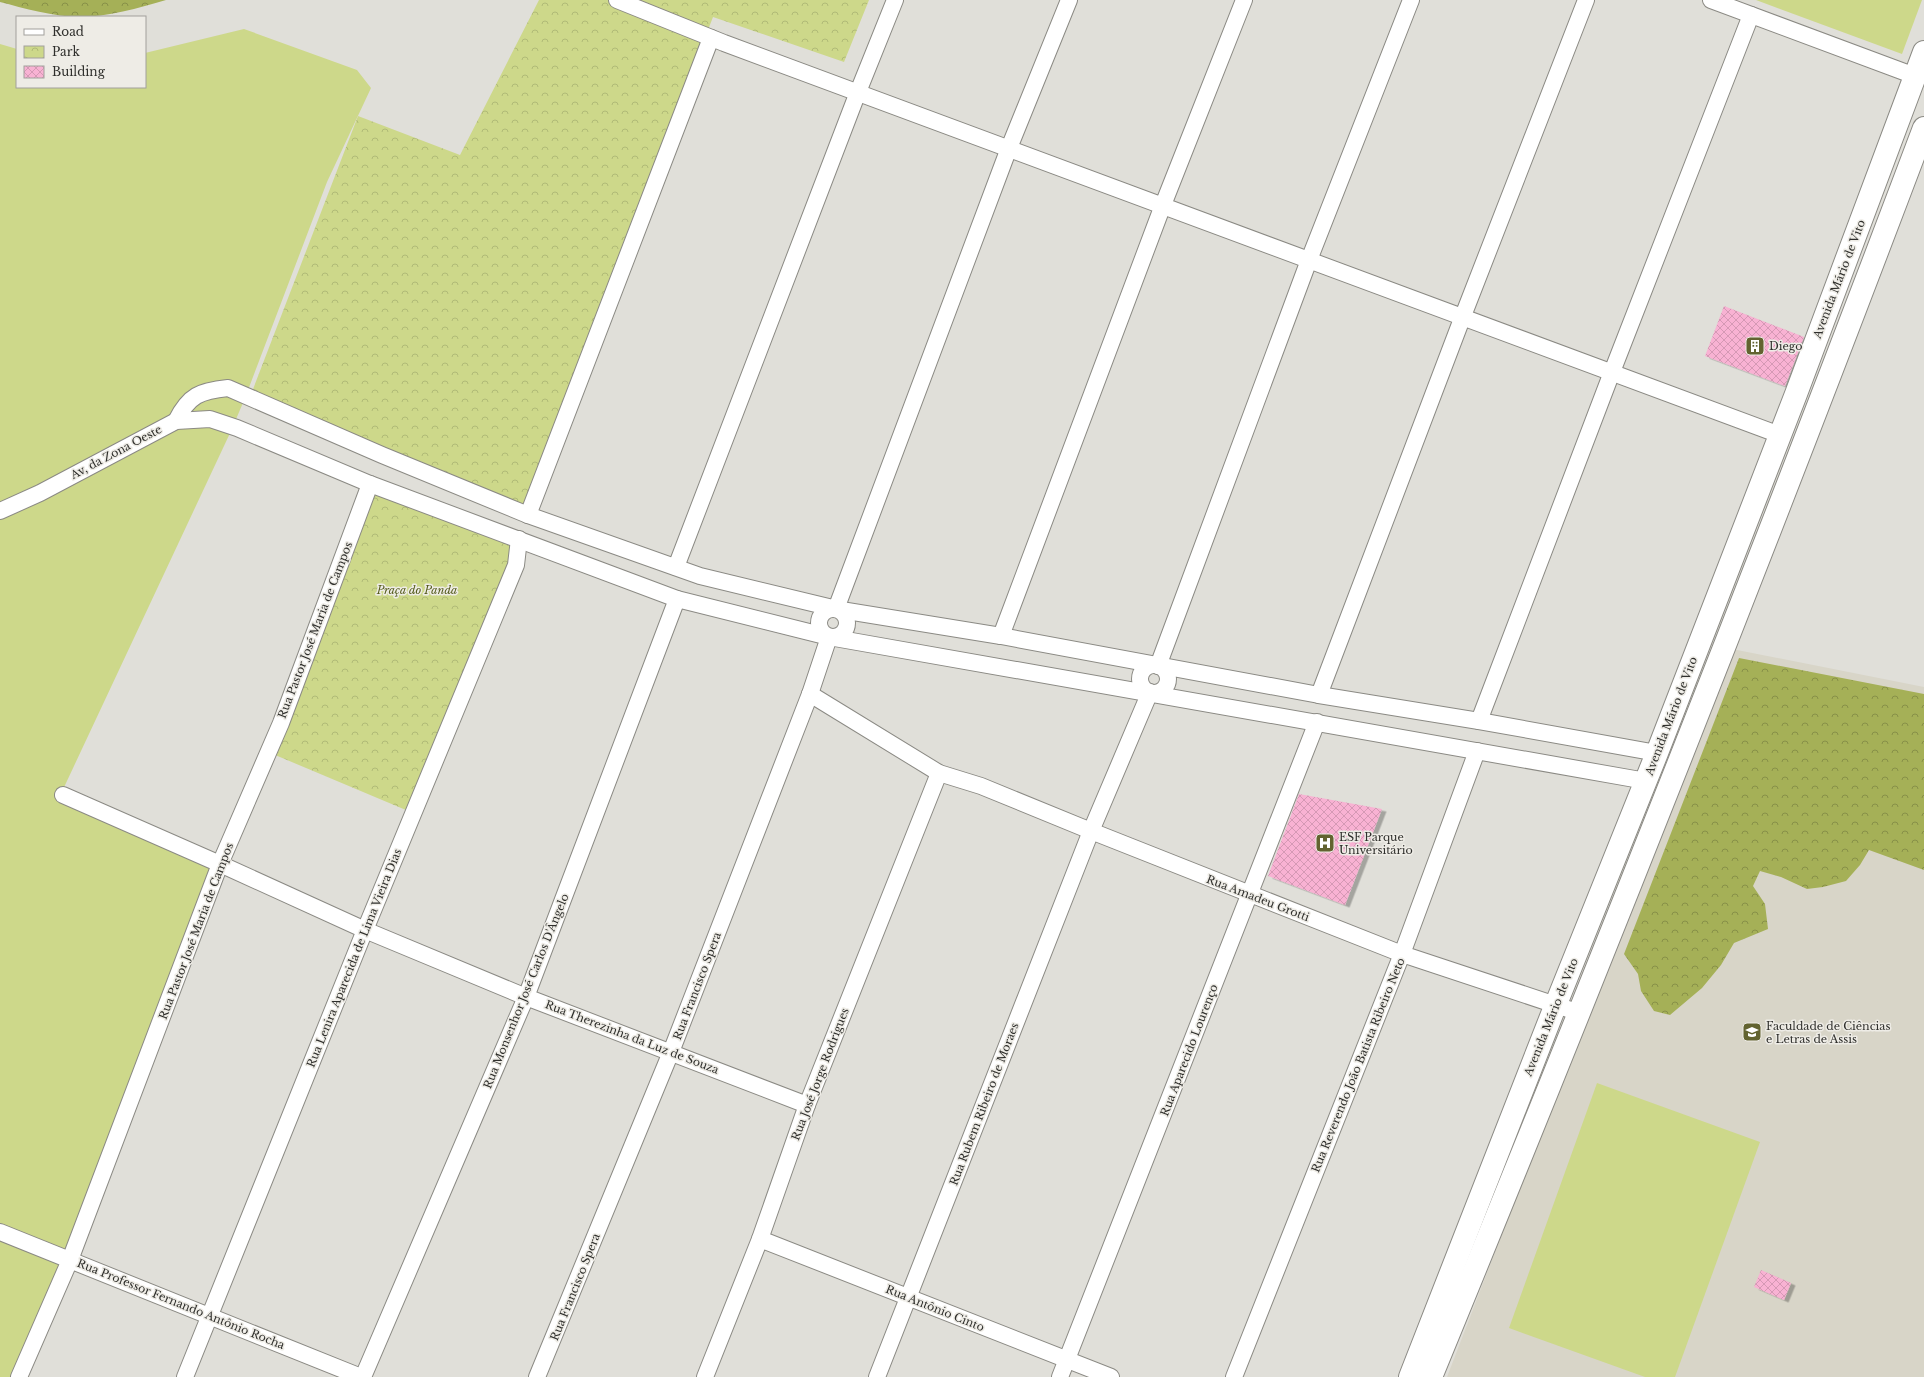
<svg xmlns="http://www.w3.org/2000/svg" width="1924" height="1377" font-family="'Libre Baskerville',serif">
  <defs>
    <pattern id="forest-crowns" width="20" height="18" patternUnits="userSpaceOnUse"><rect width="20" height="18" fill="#a5b057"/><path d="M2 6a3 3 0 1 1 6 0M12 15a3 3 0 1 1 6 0" fill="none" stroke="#879048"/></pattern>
    <pattern id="park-crowns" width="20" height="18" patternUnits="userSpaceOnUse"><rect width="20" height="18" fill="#cdd88a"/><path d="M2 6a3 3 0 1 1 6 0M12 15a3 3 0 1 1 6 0" fill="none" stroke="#b0ba77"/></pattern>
    <pattern id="building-cross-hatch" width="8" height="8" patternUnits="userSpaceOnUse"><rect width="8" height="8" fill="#f8b2d3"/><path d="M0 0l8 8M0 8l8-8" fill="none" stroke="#d599b5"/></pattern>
    <filter id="shadow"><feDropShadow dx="4.5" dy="2.5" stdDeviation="0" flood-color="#0004"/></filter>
  </defs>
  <rect width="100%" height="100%" fill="#e0dfd9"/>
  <polygon fill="#d8d5c8" points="1727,648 1924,687 1924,1377 1447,1377"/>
  <g fill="#cdd88a">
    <polygon points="1756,0 1922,0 1902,54"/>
    <polygon points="244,29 357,70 371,88 327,182 245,398 231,431 59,798 217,867 69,1256 12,1377 0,1377 0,44 17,49 17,87 145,87 145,53"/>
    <polygon points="1597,1083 1760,1142 1675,1377 1645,1377 1509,1328"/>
  </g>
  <g fill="url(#forest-crowns)">
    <path d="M0 0H166C139 8 107 17 79 17 55 17 23 8 0 2Z"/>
    <polygon points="1739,658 1924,694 1924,870 1869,850 1860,865 1846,881 1823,887 1807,889 1781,877 1760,871 1753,886 1765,904 1768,929 1734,943 1721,965 1702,988 1670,1015 1654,1011 1641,991 1638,974 1624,954"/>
  </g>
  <g fill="url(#park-crowns)">
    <polygon points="539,0 869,0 844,62 713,17 522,510 250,397 358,116 460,155"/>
    <polygon points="370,484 515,537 516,565 413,813 268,752"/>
  </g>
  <g fill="url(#building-cross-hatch)" filter="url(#shadow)">
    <polygon points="1724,306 1804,337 1785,386 1705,356"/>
    <polygon points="1299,794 1382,809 1345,905 1268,876"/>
    <polygon points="1761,1270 1791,1283 1784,1300 1754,1287"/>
  </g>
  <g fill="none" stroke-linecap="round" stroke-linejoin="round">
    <g stroke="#8b8a84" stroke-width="18">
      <g id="street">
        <polyline points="617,0 724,43 1780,435"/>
        <polyline points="1711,0 1915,76"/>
        <path d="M176 421C189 395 200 391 228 388L382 455 528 515 700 576 841 610 1001 636 1319 695 1479 721 1657 753"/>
        <polyline points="0,511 40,493 176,421 210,419 237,428 370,484 677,599 829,637 1646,781"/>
        <polyline points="528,515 711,38"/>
        <polyline points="676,567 858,92 895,0"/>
        <circle cx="833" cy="623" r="14"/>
        <polyline points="836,609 1009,148 1069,0"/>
        <polyline points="1001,636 1163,205 1244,0"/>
        <circle cx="1154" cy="679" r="14"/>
        <polyline points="1158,666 1309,260 1411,0"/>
        <polyline points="810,694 939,773 981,786 1091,831 1402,954 1580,1013"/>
        <polyline points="1319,695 1463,316 1586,0"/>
        <polyline points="1479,721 1612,372 1751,15"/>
        <polyline points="63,795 220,864 365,930 526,997 807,1105"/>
        <polyline points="0,1232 361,1377"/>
        <polyline points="760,1239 1111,1377"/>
        <polyline points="19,1377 70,1260 220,864 281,723 370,484"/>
        <polyline points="185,1377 365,930 516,565 519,539"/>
        <polyline points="363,1377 526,997 677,599"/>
        <polyline points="537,1377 671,1052 810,694 829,637"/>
        <polyline points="705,1377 760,1239 807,1105 939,773"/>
        <polyline points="877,1377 1091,831 1150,692"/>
        <polyline points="1060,1377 1317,722"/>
        <polyline points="1234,1377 1402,954 1477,751"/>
      </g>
    </g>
    <g stroke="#8b8a84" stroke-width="24">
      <g id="secondary">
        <polyline points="1410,1377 1556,1004 1657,753 1796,394 1924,52"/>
        <path d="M1431 1377C1601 963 1766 547 1924 128"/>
      </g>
    </g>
    <use href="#street" stroke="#fff" stroke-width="16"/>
    <use href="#secondary" stroke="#fff" stroke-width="22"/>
  </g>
  <defs>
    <g id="building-square" transform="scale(1)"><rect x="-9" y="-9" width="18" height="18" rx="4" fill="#626330" stroke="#eeece6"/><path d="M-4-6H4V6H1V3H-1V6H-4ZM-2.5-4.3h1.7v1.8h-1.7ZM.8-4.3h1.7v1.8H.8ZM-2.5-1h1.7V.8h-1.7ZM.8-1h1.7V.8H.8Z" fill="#fff"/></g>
    <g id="hospital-square" transform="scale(1)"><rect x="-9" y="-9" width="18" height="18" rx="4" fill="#626330" stroke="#eeece6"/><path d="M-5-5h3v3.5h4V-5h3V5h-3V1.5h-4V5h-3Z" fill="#fff"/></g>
    <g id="university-square" transform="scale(1)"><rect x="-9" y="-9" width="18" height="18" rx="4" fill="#626330" stroke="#eeece6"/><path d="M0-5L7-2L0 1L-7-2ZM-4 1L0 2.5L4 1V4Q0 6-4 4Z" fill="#fff"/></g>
  </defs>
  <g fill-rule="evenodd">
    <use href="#building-square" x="1755" y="346"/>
    <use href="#hospital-square" x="1325" y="843"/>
    <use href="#university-square" x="1752" y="1032"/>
  </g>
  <g text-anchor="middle" stroke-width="3" stroke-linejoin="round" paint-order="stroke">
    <g font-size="11" fill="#2f2f2c" stroke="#eeece6">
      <text transform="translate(1839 279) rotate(-69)" y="4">Avenida Mário de Vito</text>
      <text transform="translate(116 452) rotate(-28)" y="4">Av, da Zona Oeste</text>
      <text transform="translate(315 630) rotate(-69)" y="4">Rua Pastor José Maria de Campos</text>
      <text transform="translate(1671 716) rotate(-69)" y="4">Avenida Mário de Vito</text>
      <text transform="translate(1258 898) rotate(21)" y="4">Rua Amadeu Grotti</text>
      <text transform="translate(196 931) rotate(-69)" y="4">Rua Pastor José Maria de Campos</text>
      <text transform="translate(354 958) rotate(-68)" y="4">Rua Lenira Aparecida de Lima Vieira Dias</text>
      <text transform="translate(697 986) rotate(-69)" y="4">Rua Francisco Spera</text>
      <text transform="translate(526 991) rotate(-68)" y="4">Rua Monsenhor José Carlos D'Ângelo</text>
      <text transform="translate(1551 1017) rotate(-68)" y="4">Avenida Mário de Vito</text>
      <text transform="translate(632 1037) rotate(21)" y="4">Rua Therezinha da Luz de Souza</text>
      <text transform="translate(1189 1050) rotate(-69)" y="4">Rua Aparecido Lourenço</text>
      <text transform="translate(1358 1065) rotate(-68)" y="4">Rua Reverendo João Batista Ribeiro Neto</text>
      <text transform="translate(820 1074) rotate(-69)" y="4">Rua José Jorge Rodrigues</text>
      <text transform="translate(984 1104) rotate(-69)" y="4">Rua Rubem Ribeiro de Moraes</text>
      <text transform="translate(575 1287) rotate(-68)" y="4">Rua Francisco Spera</text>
      <text transform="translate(181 1304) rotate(22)" y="4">Rua Professor Fernando Antônio Rocha</text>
      <text transform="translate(935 1308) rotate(22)" y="4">Rua Antônio Cinto</text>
    </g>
    <g font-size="11" fill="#2f2f2c" stroke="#eeece6" text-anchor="start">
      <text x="1769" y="350">Diego</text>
      <text x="1339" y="841">ESF Parque<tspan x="1339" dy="13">Universitário</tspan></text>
      <text x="1766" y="1030">Faculdade de Ciências<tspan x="1766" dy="13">e Letras de Assis</tspan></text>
    </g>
    <g font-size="11" font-style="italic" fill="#535a1a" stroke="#eeece6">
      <text x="417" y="594">Praça do Panda</text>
    </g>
  </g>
  <rect x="16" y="16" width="130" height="72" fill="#eeece6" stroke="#a2a09c"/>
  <rect x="24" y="29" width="20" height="6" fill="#ffffff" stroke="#a2a09c"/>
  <text x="52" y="36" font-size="12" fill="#2f2f2c">Road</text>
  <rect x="24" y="46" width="20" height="12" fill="url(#park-crowns)" stroke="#a2a09c"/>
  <text x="52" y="56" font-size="12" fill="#2f2f2c">Park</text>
  <rect x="24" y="66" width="20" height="12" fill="url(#building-cross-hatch)" stroke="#a2a09c"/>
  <text x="52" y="76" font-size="12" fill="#2f2f2c">Building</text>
</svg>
